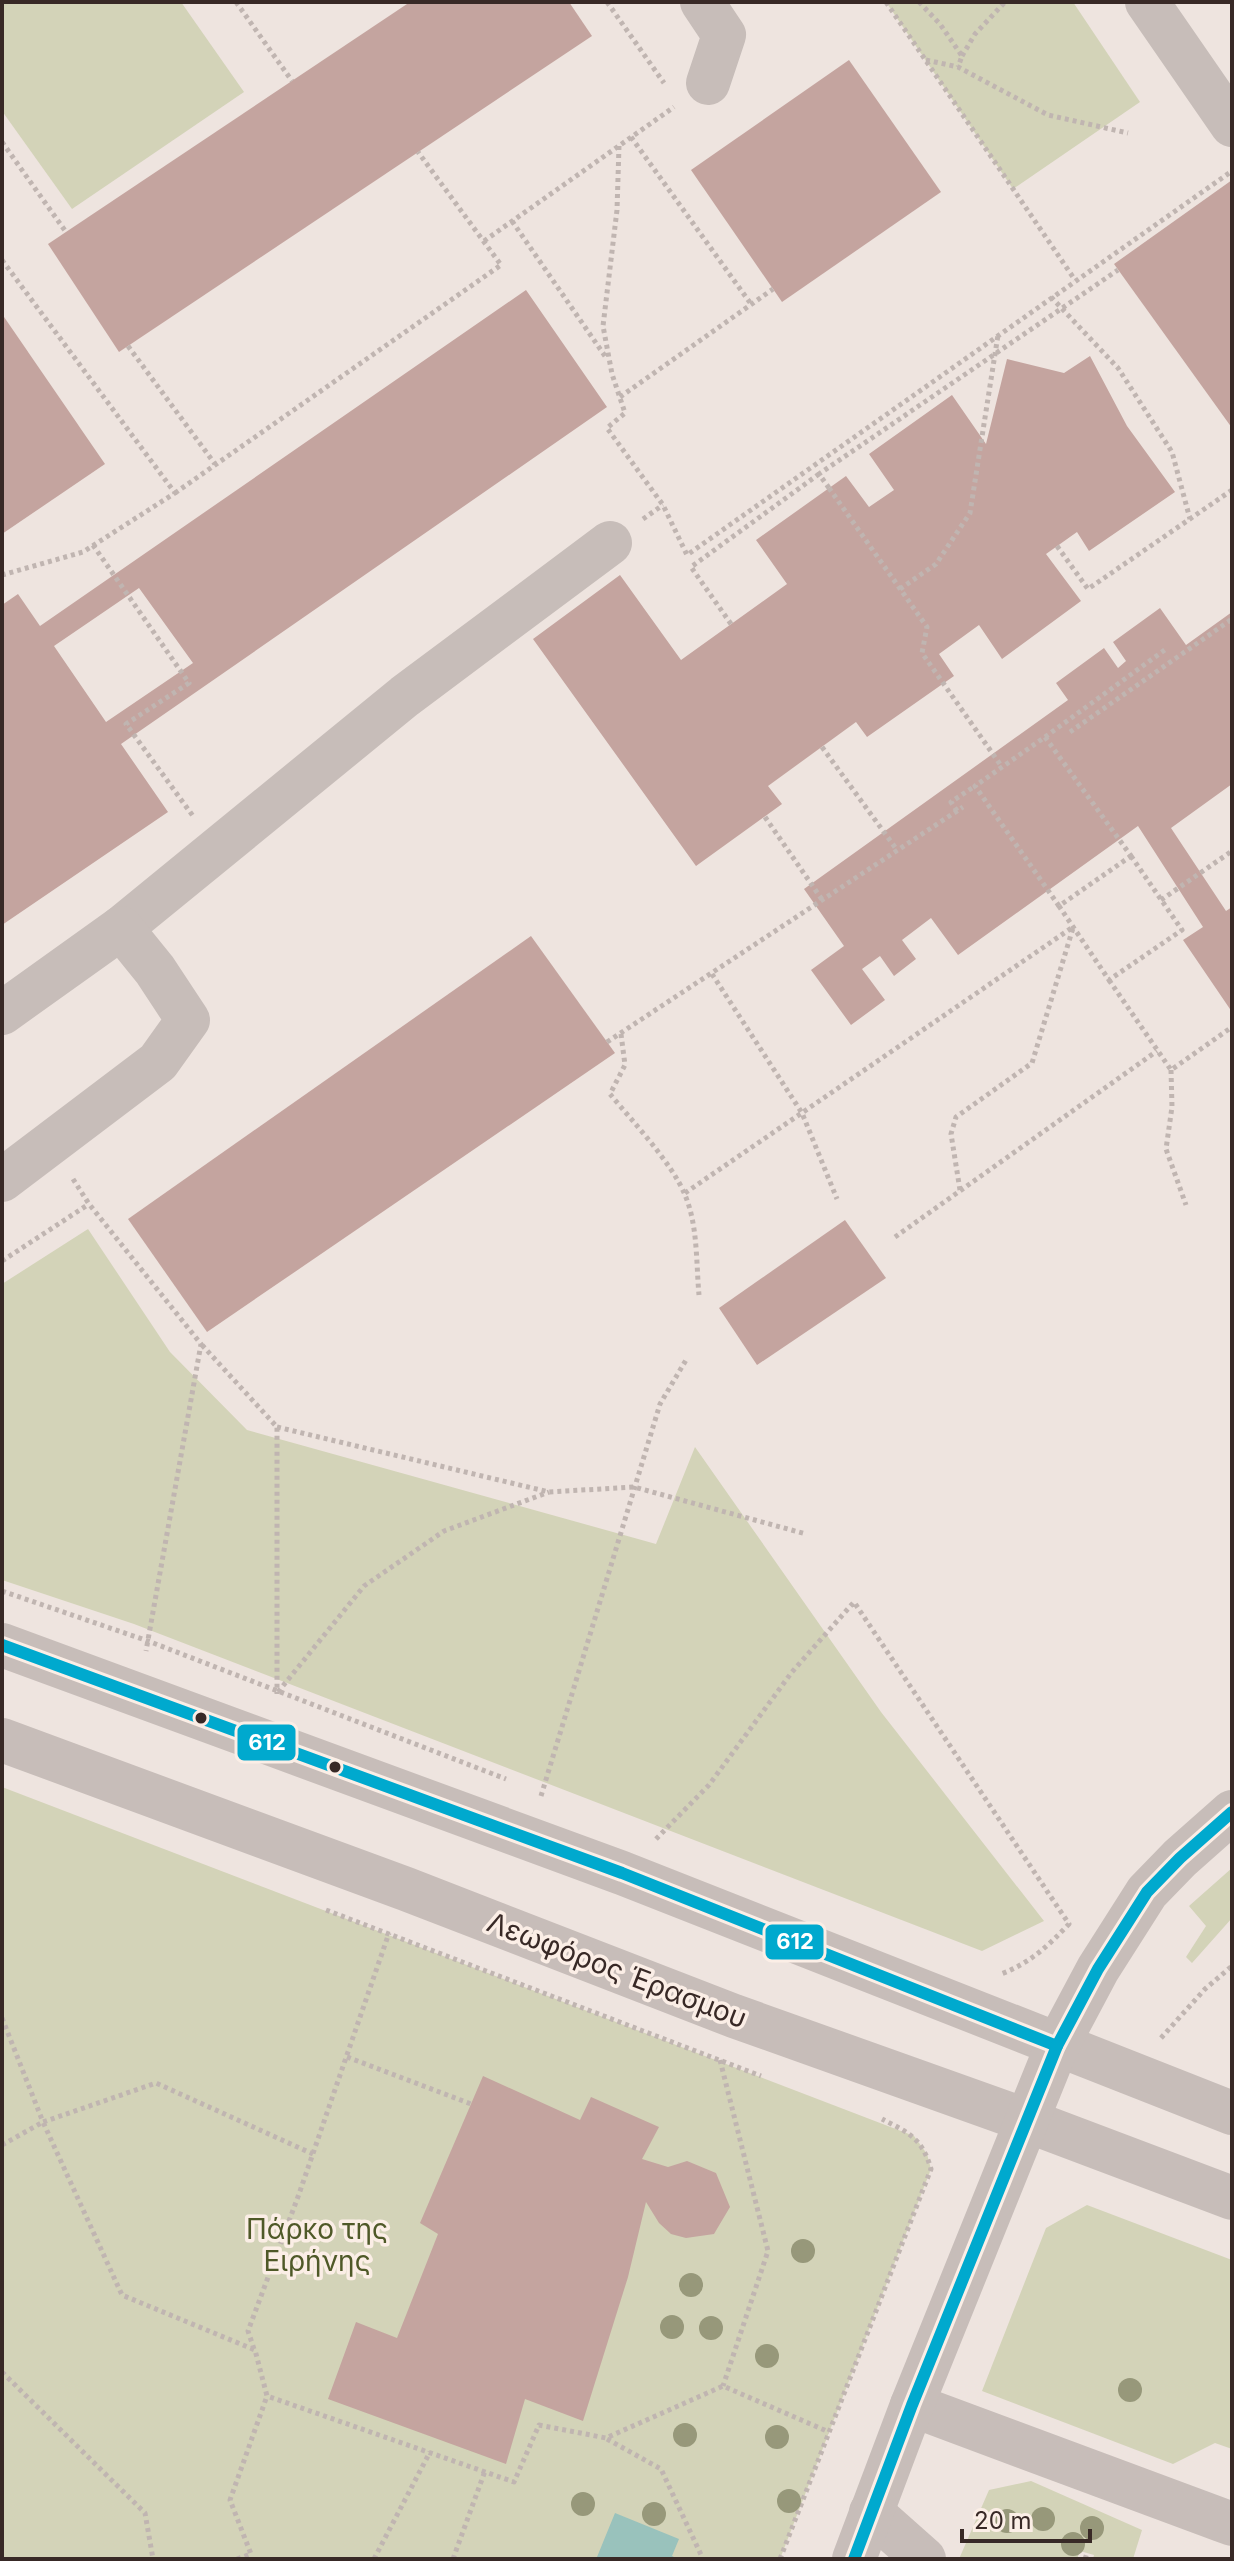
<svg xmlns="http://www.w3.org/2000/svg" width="1234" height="2561" font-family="Inter,sans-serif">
  <rect width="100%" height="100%" fill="#eee4df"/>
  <g fill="#d3d3b8">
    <polygon points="2,2 181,2 244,92 72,209 2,111"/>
    <polygon points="886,2 1073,2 1140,102 1013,189"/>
    <polygon points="88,1229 170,1352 247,1430 656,1544 695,1447 881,1712 1044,1921 982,1951 134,1624 2,1580 2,1284"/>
    <polygon points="2,1787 914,2136 927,2154 931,2169 780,2559 2,2559"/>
    <polygon points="1232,1868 1232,1918 1192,1963 1186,1957 1206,1926 1189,1906"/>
    <polygon points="1087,2205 1232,2260 1232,2449 1215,2443 1173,2464 982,2391 1046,2228"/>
    <polygon points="1031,2481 1142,2530 1133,2559 1093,2559 1094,2555 1080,2551 1077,2559 959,2559 989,2490"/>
  </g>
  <polygon fill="#99c2bc" points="615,2513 679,2539 672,2556 678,2559 597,2557"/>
  <g fill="#c4a49f" fill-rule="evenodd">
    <polygon points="410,2 569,2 592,36 119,352 48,244"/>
    <polygon points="849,60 941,192 782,302 691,170"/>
    <polygon points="1232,180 1232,428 1114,264"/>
    <path d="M526 290 607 407 121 744 168 812 2 925V605L18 594 40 626ZM139 588 193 663 106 722 54 646Z"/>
    <polygon points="2,314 105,464 2,534"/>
    <polygon points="1090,356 1127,426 1175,492 1089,551 1077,532 1046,554 1081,601 1002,659 979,625 939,654 954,676 867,737 856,722 768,786 782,804 696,866 533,639 620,575 681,660 787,584 756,540 846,476 869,507 894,490 869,454 952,395 986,444 1007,359 1064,373"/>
    <polygon points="1160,608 1186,645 1232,612 1232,784 1171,828 1226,911 1232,907 1232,1012 1183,940 1203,927 1138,826 958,955 931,918 902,940 916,959 894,976 880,956 862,969 885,1000 851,1025 811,970 844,946 804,889 1068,700 1056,683 1104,648 1118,668 1126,661 1113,642"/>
    <polygon points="531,936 615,1053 207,1332 128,1219"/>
    <polygon points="845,1220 886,1278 757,1365 719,1308"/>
    <polygon points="483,2076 580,2120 591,2097 659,2127 642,2159 668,2167 687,2161 716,2173 730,2207 714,2234 686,2238 671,2234 659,2223 646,2202 628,2277 583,2421 525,2399 506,2464 328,2399 356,2322 397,2338 438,2234 420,2223"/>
  </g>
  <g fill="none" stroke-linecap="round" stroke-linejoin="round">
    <g stroke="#c0b5b1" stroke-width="5" stroke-dasharray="4 4" stroke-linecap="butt">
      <polyline points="236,2 292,81"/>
      <polyline points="607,2 664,83"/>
      <polyline points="886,2 1075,280"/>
      <polyline points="919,2 940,24 962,56 958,67"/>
      <polyline points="962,56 975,34 1005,2"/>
      <polyline points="926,60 958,67 1048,115 1128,133"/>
      <polyline points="631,137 751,304"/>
      <polyline points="2,142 66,232"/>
      <polyline points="619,146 617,210 603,326 612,374 625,413 607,428 663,505 687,555 1232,171"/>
      <polyline points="512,221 607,359"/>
      <polyline points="484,241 674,107"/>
      <polyline points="2,260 175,493 83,552 2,575"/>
      <polyline points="1051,297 1118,368 1172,452 1190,519"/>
      <polyline points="128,346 215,464"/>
      <polyline points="620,397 773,289"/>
      <polyline points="829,488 927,627 922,653 1002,767"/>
      <polyline points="175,493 501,265 418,152"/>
      <polyline points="643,519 663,505"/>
      <polyline points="93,545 189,683 126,724 193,816"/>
      <polyline points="1057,546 1088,589 1232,490"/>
      <polyline points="900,589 936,564 970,513 998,335"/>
      <polyline points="1070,732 1232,619"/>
      <polyline points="1045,737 1166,649"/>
      <polyline points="822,747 897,850"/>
      <polyline points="957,811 951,802 975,786"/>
      <polyline points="765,817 823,901"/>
      <polygon points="1131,856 1182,930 1109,980 1059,906"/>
      <polyline points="1161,900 1232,851"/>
      <polyline points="1059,906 975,786 1045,737 1131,856"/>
      <polyline points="712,974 802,1113 837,1199"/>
      <polyline points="1109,980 1171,1070 1232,1027"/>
      <path d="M621 1034 625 1065 610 1094C633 1122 672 1163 685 1195 698 1226 696 1262 699 1295"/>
      <polyline points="607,1042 963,807"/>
      <polyline points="1171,1070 1172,1107 1166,1149 1186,1205"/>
      <polyline points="73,1179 89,1204 201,1344 146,1651"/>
      <polyline points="960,1190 951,1134 956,1117 1032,1063 1073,928"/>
      <polyline points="685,1193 1073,927"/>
      <polyline points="895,1237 1157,1051"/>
      <polyline points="2,1261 89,1204"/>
      <polyline points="202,1345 277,1427 277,1694"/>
      <polyline points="277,1427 549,1492 634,1487 806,1534"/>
      <polyline points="2,1591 148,1641 506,1779"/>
      <polyline points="278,1692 364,1586 444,1531 549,1492"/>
      <polyline points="541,1796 660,1404 686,1360"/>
      <path d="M656 1839 709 1785 792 1672 854 1602 1069 1924C1048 1946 1030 1963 1001 1974"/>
      <polyline points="326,1910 761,2076"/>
      <polyline points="2,2018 43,2122 156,2083 313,2154"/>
      <polyline points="1161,2038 1205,1989 1232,1966"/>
      <polyline points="347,2057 471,2104"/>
      <polyline points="720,2060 768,2251 723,2386"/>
      <polyline points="2,2145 43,2122 122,2295 255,2350 267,2396 514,2482 539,2425 606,2438 723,2386 829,2432"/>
      <polyline points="254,2349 248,2331 299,2194 389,1933"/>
      <polyline points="2,2372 145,2513 153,2559"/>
      <polyline points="607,2439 661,2469 703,2559"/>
      <polyline points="237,2559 251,2554 230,2500 267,2396"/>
      <polyline points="374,2559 430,2452"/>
      <polyline points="453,2559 485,2471"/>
      <path d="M780 2559 931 2169C922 2138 909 2133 882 2119"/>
      <polyline points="1085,2559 1087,2553"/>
    </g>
    <g stroke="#c7bdb9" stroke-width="44">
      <polyline points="702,2 724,35 708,83"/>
      <polyline points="1147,2 1232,125"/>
      <polyline points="121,928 405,696 610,543"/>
      <polyline points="2,1013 121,928 155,970 188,1020 158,1062 2,1180"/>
      <polyline points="2,1645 622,1873 1232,2113"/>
      <polyline points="2,1740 406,1889 734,2016 1028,2121 1232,2198"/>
      <polyline points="912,2405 1232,2524"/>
      <polyline points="871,2512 924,2559"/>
      <polyline points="854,2559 912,2405 1057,2046 1098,1969 1147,1892 1180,1858 1232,1812"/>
    </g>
    <g stroke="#c0b5b1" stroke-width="5" stroke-dasharray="4 4" stroke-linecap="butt">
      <polyline points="829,488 819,474 1118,270"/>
      <polyline points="731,624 691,567 819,474"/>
    </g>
    <g stroke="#fbeee6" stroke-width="18">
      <g id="bus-1">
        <polyline points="2,1645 622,1873 1057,2046"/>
        <polyline points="854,2559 912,2405 1057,2046 1098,1969 1147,1892 1180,1858 1232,1812"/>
      </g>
    </g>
    <use href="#bus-1" stroke="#00a9ce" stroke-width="12"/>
  </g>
  <g fill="#97987a">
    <circle cx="803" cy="2251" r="12"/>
    <circle cx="691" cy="2285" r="12"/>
    <circle cx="672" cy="2327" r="12"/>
    <circle cx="711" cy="2328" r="12"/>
    <circle cx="767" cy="2356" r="12"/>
    <circle cx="1130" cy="2390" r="12"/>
    <circle cx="685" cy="2435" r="12"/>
    <circle cx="777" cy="2437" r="12"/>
    <circle cx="789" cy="2501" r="12"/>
    <circle cx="583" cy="2504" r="12"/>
    <circle cx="654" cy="2514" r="12"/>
    <circle cx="1043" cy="2519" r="12"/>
    <circle cx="1007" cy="2521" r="12"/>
    <circle cx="1092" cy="2528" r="12"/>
    <circle cx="1073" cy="2544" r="12"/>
  </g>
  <g fill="#382926" stroke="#fbeee6" stroke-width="3">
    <circle cx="201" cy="1718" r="7"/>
    <circle cx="335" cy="1767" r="7"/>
  </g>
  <g text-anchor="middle" stroke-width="7" stroke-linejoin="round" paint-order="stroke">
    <g font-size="28" fill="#382926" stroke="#fbeee6">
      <text transform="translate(617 1970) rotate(21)" y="10">Λεωφόρος Έρασμου</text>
    </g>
    <g font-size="28" fill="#4f5928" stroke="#fbeee6">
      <text x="317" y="2239">Πάρκο της<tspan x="317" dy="32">Ειρήνης</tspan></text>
    </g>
  </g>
  <g stroke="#fbeee6" stroke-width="3">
    <rect x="236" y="1723" width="61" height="39" rx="8" fill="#00a9ce"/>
    <rect x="764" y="1923" width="61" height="38" rx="8" fill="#00a9ce"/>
  </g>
  <g font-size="22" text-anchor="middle" font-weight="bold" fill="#fff">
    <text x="267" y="1750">612</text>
    <text x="795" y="1949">612</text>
  </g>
  <rect width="1234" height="2561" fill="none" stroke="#382926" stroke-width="8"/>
  <path d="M962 2529v12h128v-12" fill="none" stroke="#382926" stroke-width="4"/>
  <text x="974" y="2529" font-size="24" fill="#382926" stroke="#fbeee6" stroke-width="6" paint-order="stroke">20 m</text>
</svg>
